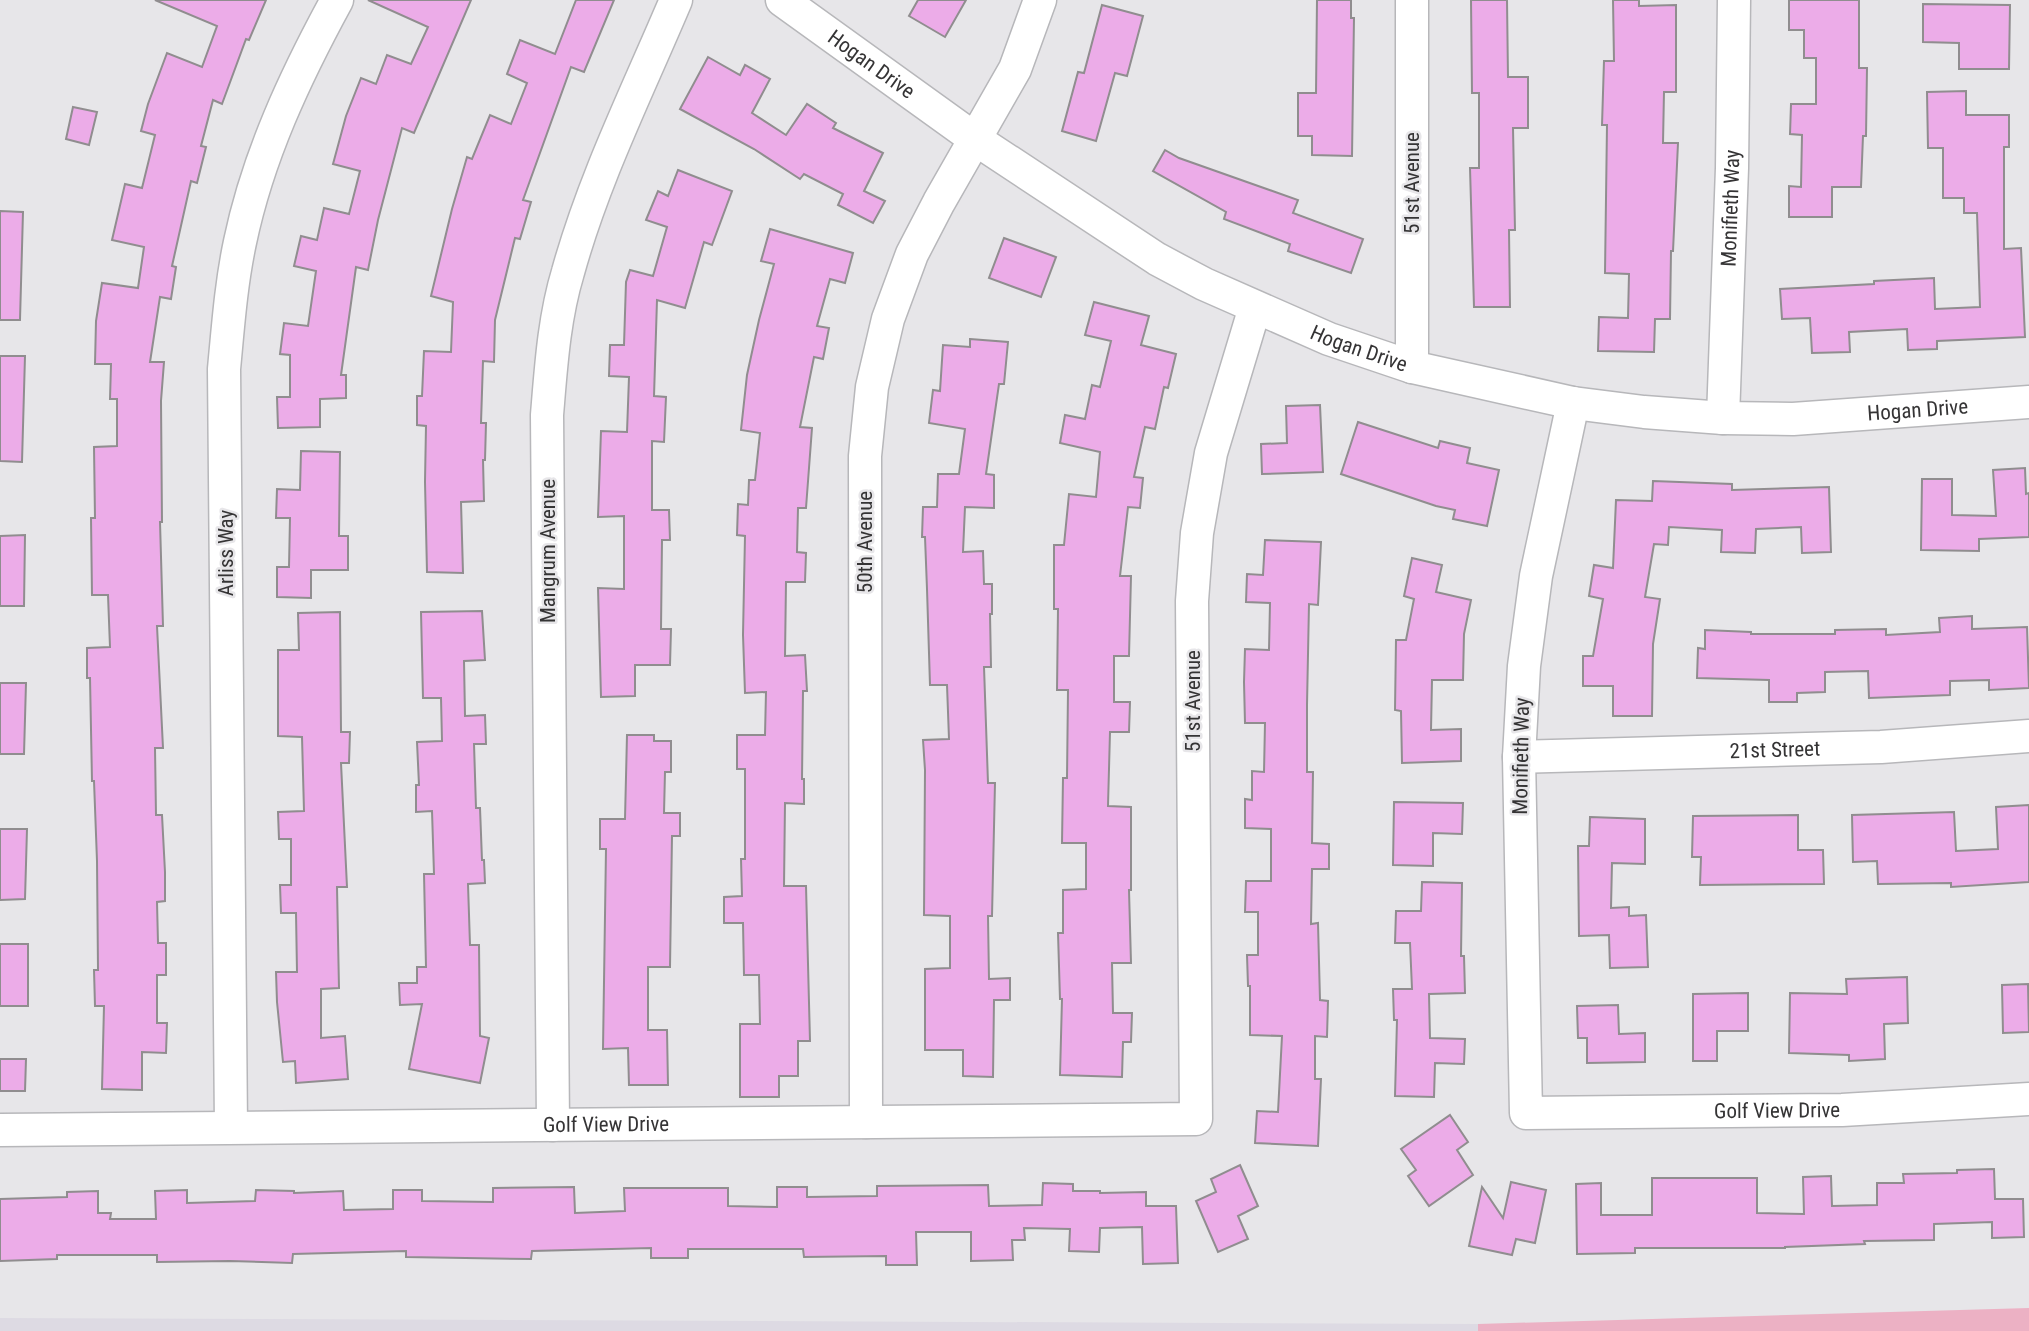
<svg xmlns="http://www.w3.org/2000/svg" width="2029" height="1331" font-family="'Roboto Condensed',sans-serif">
  <rect width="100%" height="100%" fill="#e7e6e9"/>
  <polygon fill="#dddae3" points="0,1318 1478,1324 1478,1331 0,1331"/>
  <polygon fill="#ecb1c4" points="2029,1308 2029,1331 1478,1331 1478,1324"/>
  <g fill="#ecace8" stroke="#908d8f" stroke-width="2">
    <polygon points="155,0 266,0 249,40 246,39 222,104 213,100 201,146 206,147 197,183 191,181 172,266 176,267 171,299 160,297 150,362 164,362 161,401 162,522 160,522 163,626 157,626 163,748 155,748 156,815 162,815 165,872 165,901 157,902 158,943 166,943 166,975 157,975 157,1023 167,1023 166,1053 142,1052 142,1090 102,1089 104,1006 95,1006 94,970 98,970 97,861 94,781 92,781 90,678 87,678 87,648 110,647 108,595 92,595 91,518 95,518 94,447 117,446 117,399 110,399 111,364 95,364 96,321 102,283 138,288 144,247 112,240 125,184 142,188 155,135 141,131 148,104 167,53 202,67 217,26"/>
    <polygon points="368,0 471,0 414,133 402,128 378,220 368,270 356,267 341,375 346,375 346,398 320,399 320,427 278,428 277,397 290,397 290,355 280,354 284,323 308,326 316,271 294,266 301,236 317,240 324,208 349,214 360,171 333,164 346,116 361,78 376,84 387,55 411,64 428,27"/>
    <polygon points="576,0 614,0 584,72 571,67 523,200 531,202 520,239 515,238 495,320 494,362 483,361 481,423 486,423 485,460 483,460 484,501 461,502 463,573 427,572 425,482 426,426 417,425 417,396 422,396 424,351 451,352 453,302 431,296 452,209 467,157 472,159 490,115 511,124 527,83 507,74 520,40 555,54"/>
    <polygon points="918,0 966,0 945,37 909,16"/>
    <polygon points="1317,0 1351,0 1351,18 1354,18 1352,156 1312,155 1312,136 1298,136 1298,93 1316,93"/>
    <polygon points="1471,0 1507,0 1508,77 1528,77 1528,128 1513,128 1515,230 1509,230 1510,307 1474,307 1470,168 1479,168 1479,93 1472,93"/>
    <polygon points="1613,0 1639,0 1639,6 1676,5 1676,92 1664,92 1663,143 1678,143 1673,251 1671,251 1670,319 1655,319 1654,352 1598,351 1599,317 1628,318 1629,274 1605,273 1607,125 1602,125 1604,61 1614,61"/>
    <polygon points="1789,0 1859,0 1859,68 1867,68 1866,136 1863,136 1861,187 1832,187 1832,217 1789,217 1789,186 1801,187 1802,135 1790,134 1791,104 1816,104 1816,58 1804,58 1804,30 1789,30"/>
    <polygon points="1923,4 2010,5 2009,69 1959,69 1959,43 1923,42"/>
    <polygon points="1102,5 1143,16 1127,76 1115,73 1096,141 1062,131 1078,72 1084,73"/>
    <polygon points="708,57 740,75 745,65 770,79 752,113 786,135 807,104 836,123 833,128 883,153 864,191 885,201 873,223 838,205 843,194 804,174 800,179 754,149 680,109"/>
    <polygon points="1966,91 1966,115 2009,115 2009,147 2004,147 2004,249 2021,248 2025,337 1937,341 1937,349 1908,350 1907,329 1849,332 1850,352 1812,353 1810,318 1782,319 1780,289 1874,284 1874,281 1934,278 1935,309 1980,307 1977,213 1964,213 1964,198 1943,198 1943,148 1928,148 1927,92"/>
    <polygon points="73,107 97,112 89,145 66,139"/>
    <polygon points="1165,150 1179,158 1298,200 1293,213 1363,239 1351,273 1288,251 1290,244 1224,219 1226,212 1153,171"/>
    <polygon points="678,170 732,191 712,245 704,242 685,308 657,300 654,396 666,397 664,442 652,441 652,510 669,510 670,540 662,540 661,629 671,629 670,665 635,665 635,696 601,697 598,588 624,589 624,516 598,517 601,431 627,432 629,377 609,376 610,345 624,345 626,282 630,270 653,276 667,227 646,220 658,191 668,196"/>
    <polygon points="0,211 23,212 20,320 0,320"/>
    <polygon points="770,229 853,253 845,283 830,279 817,326 829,328 823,359 814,357 800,427 812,428 806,508 798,508 797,552 806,553 805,582 786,582 785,656 805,655 807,691 803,691 802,779 804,779 804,804 785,803 784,886 806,886 810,1041 798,1041 798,1076 779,1076 779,1097 740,1097 740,1024 760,1024 759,975 744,975 743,923 724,923 724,897 742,896 741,859 745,859 745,769 737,769 737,735 765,735 766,692 745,693 743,635 745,536 737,535 738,504 748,505 749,480 755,480 760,433 741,430 747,375 759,320 774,264 761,261"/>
    <polygon points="1004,238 1056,257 1041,297 989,278"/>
    <polygon points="1094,302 1149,316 1141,345 1176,354 1168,388 1164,387 1155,429 1145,427 1134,477 1143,478 1140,508 1128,507 1120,576 1131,576 1129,656 1114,656 1114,702 1130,702 1129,732 1110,732 1108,806 1131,807 1131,890 1129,890 1131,963 1112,963 1113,1013 1132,1013 1131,1042 1123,1042 1122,1077 1060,1075 1062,999 1060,999 1058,933 1063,933 1063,890 1086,889 1086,843 1062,843 1063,778 1067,778 1068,690 1057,690 1058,609 1054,609 1054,545 1064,545 1069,494 1096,497 1100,452 1060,443 1065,415 1085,419 1092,385 1100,387 1111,341 1085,335"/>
    <polygon points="970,339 1008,342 1004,384 999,384 986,474 994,475 994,508 965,507 963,552 983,551 984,584 992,584 992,614 990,614 991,667 984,667 988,783 995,783 992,916 988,916 989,979 1010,978 1010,1000 994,1000 993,1077 963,1076 963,1050 925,1050 925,969 950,968 950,916 924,915 925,770 923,740 949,739 947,685 930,685 927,589 925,537 922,537 923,507 937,507 938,474 959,474 965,429 929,423 933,390 940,391 943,345 970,347"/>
    <polygon points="0,356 25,356 22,462 0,461"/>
    <polygon points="1320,405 1323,472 1262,474 1261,444 1287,443 1286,406"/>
    <polygon points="1358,422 1438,448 1440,441 1470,448 1467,463 1499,470 1487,526 1453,519 1455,510 1436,506 1341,474"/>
    <polygon points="301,451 340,452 339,536 348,536 348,570 311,570 311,598 277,597 277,567 289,567 290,518 276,518 277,489 300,490"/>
    <polygon points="2025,468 2026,494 2029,493 2029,537 1979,539 1979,551 1921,550 1922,479 1952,479 1952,515 1996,516 1993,470"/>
    <polygon points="1653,481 1732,484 1732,490 1829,487 1831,552 1802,553 1801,527 1756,529 1755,553 1721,552 1722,530 1669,527 1668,545 1654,544 1645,597 1660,599 1653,644 1652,716 1613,716 1613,686 1583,686 1583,656 1593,656 1603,599 1589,596 1594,565 1613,568 1616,500 1652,501"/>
    <polygon points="25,535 24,606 0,606 0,536"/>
    <polygon points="1265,540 1321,542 1318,605 1309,604 1307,705 1307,772 1313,772 1312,843 1329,844 1329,869 1312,869 1311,924 1318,923 1320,1000 1328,1001 1327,1037 1315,1036 1315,1079 1321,1079 1318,1146 1255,1143 1257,1111 1278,1112 1282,1036 1250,1035 1250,986 1248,986 1247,955 1258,955 1258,912 1245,912 1246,881 1271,881 1271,829 1245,828 1245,799 1252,800 1252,771 1264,772 1265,723 1245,723 1244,682 1245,649 1269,650 1270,603 1246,602 1247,574 1263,575"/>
    <polygon points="1412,558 1442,565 1436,592 1471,600 1464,634 1463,680 1432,680 1431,730 1461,729 1461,761 1402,763 1401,711 1395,710 1396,640 1406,640 1414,599 1404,596"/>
    <polygon points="482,611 485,660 464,661 465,716 485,715 486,744 474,744 476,808 480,808 482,860 484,860 485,883 468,884 470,945 479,945 480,1036 489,1038 480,1083 409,1069 422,1004 400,1005 399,983 417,983 417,967 426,967 424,874 434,874 432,811 416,812 416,785 419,785 417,742 442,741 441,698 423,698 421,612"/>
    <polygon points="340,612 341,732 350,732 349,763 341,763 347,887 337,887 339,988 321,989 321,1038 345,1036 348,1079 296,1083 295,1061 283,1062 277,1002 276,972 297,972 296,913 281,913 280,885 291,885 291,839 279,839 278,812 304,811 302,737 278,736 278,650 299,650 298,613"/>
    <polygon points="1972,616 1972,629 2027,627 2029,688 1989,690 1989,680 1950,681 1950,695 1869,698 1868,671 1825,672 1825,692 1797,693 1797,702 1769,702 1769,680 1697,678 1698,648 1705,649 1705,630 1751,632 1751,634 1835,634 1835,630 1886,629 1886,635 1940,632 1939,618"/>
    <polygon points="0,683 26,683 24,754 0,754"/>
    <polygon points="627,735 654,735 654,741 671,741 671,772 665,772 664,813 680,813 680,836 672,836 670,967 648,967 648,1030 667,1030 668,1085 629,1085 628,1048 603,1049 606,849 600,849 600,819 625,819"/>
    <polygon points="1394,802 1463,803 1462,834 1433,833 1433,866 1393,865"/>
    <polygon points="2029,805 2029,882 1951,887 1951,883 1878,884 1877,861 1853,862 1852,815 1954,812 1956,851 1998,849 1996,807"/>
    <polygon points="1798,815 1798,850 1823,850 1824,884 1700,885 1701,857 1692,857 1693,816"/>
    <polygon points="1590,817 1645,819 1645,864 1612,863 1611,908 1629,907 1629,916 1646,915 1648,967 1610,968 1609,935 1579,936 1578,846 1589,846"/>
    <polygon points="0,829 27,829 25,899 0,900"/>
    <polygon points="1422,882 1462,883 1461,956 1464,956 1465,993 1429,994 1430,1038 1465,1039 1464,1064 1435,1063 1434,1097 1395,1096 1397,1020 1394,1020 1393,989 1412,989 1410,943 1395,943 1396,911 1421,911"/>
    <rect x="0" y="944" width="28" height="62"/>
    <polygon points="1907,977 1908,1023 1884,1024 1885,1059 1849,1061 1849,1055 1789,1053 1790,993 1847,994 1846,979"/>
    <polygon points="2028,984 2029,1032 2003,1033 2002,985"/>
    <polygon points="1748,993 1748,1031 1717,1031 1717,1061 1693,1061 1693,994"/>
    <polygon points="1618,1005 1619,1034 1645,1033 1645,1062 1587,1063 1587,1038 1578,1038 1577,1006"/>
    <polygon points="0,1059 26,1059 25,1091 0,1091"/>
    <polygon points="1450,1115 1468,1142 1457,1150 1473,1175 1429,1206 1408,1176 1416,1170 1401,1149"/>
    <polygon points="1240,1165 1258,1206 1238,1216 1248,1239 1218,1252 1196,1201 1216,1192 1211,1179"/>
    <polygon points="1994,1169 1995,1199 2023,1199 2024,1237 1992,1238 1992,1222 1934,1224 1934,1240 1864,1241 1865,1244 1785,1247 1785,1248 1635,1248 1635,1253 1577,1254 1576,1184 1601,1183 1601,1215 1652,1215 1652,1178 1757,1178 1757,1213 1804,1214 1803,1177 1831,1176 1832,1206 1877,1205 1877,1183 1904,1183 1903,1174 1957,1173 1957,1170"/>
    <polygon points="1511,1182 1546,1190 1535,1243 1516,1239 1512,1255 1469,1246 1482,1187 1503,1218"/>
    <polygon points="1043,1183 1073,1184 1073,1191 1100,1191 1100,1193 1146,1192 1146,1206 1176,1206 1178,1263 1143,1264 1142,1227 1100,1228 1099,1252 1069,1251 1070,1229 1024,1228 1025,1240 1012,1240 1013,1260 971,1261 971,1232 916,1232 917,1265 886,1265 886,1256 804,1257 803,1249 688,1249 688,1258 651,1258 651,1248 532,1251 531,1259 406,1257 406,1251 293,1254 292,1263 230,1261 157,1262 157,1255 57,1255 57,1259 0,1261 0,1199 67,1197 67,1192 98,1191 98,1213 111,1213 110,1219 156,1219 155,1191 187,1190 187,1203 255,1201 256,1190 294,1191 294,1193 343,1191 344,1210 393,1209 393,1190 422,1190 422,1201 493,1202 493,1188 574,1187 575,1213 625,1211 624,1188 728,1188 728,1206 777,1207 777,1187 807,1187 807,1197 877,1196 877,1186 988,1185 989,1206 1042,1205"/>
  </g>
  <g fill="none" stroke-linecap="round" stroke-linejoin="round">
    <g stroke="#b7b7ba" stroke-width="35">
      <g id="street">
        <path id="s1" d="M782 0 975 139 1157 259 1204 284 1329 339 1412 367 1573 403 1644 412 1723 418 1793 419 2029 402"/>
        <polyline points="1412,367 1412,0"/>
        <path id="s2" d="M1573 403 1536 576 1524 666 1519 757 1526 1113 1842 1110 2029 1099"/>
        <path id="s3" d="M1723 418 1732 168 1734 0"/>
        <path id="s4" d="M1519 757 1881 747 2029 736"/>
        <polyline points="866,1122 865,456 872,387 888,319 912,254 939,202 1015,69 1040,0"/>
        <path d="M553 1125 547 415C551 367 554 318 568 272 594 178 638 90 676 0"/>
        <path d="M231 1127 224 369C228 327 231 284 240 242 258 156 295 77 337 0"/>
        <path id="s5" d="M0 1130 1196 1119 1192 601 1197 533 1211 453 1255 307"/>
      </g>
    </g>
    <use href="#street" stroke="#fff" stroke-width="32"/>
  </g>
  <g text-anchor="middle" stroke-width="5" stroke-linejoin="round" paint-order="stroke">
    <g font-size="21" fill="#353435" stroke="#e7e6e9">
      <text dy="7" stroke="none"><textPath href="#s1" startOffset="110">Hogan Drive</textPath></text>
      <text transform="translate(1412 183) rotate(-90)" y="7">51st Avenue</text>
      <text dy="7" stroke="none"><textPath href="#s3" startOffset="210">Monifieth Way</textPath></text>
      <text dy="7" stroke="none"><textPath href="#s1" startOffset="677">Hogan Drive</textPath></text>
      <text dy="7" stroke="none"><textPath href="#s1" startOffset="1244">Hogan Drive</textPath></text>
      <text transform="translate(865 542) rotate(-90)" y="7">50th Avenue</text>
      <text transform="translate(548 551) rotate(-90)" y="7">Mangrum Avenue</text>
      <text transform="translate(226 553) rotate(-90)" y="7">Arliss Way</text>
      <text transform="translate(1193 701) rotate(-90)" y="7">51st Avenue</text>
      <text dy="7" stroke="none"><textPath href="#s4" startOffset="256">21st Street</textPath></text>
      <text transform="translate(1521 756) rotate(-89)" y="7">Monifieth Way</text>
      <text dy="7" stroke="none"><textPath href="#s2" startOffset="966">Golf View Drive</textPath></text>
      <text dy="7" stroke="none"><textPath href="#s5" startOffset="606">Golf View Drive</textPath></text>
    </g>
  </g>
</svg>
